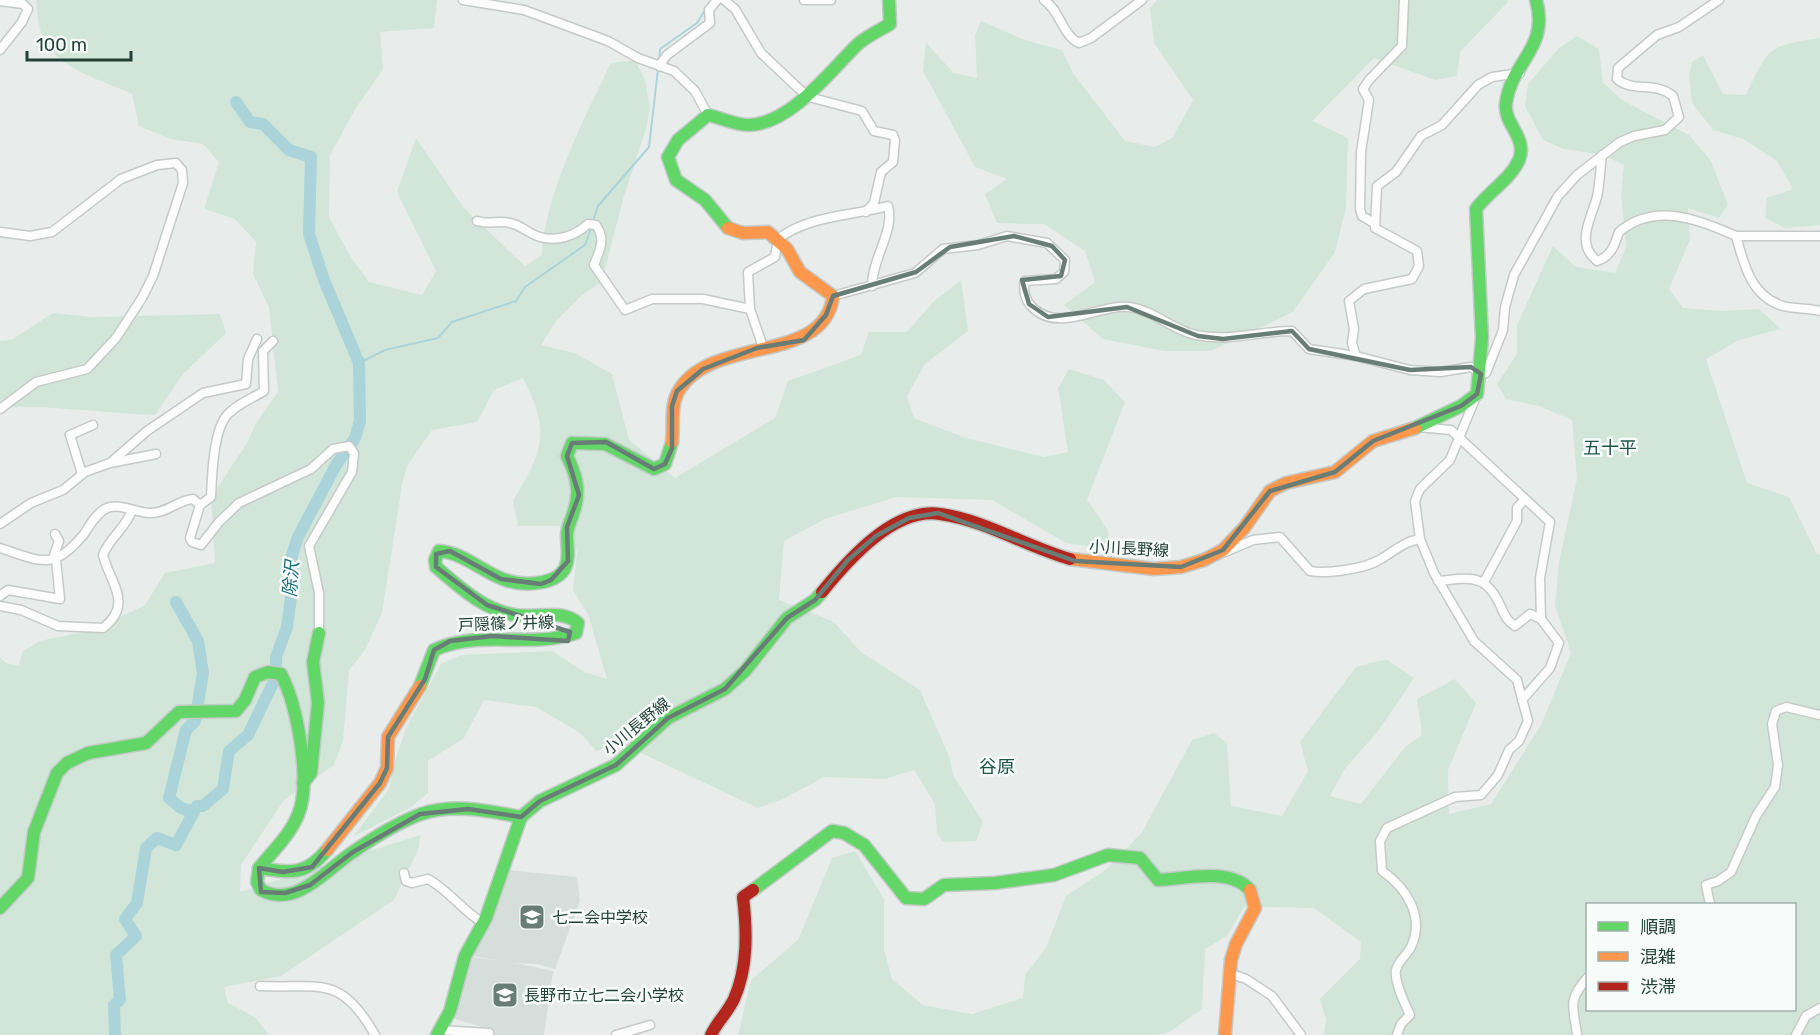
<svg xmlns="http://www.w3.org/2000/svg" width="1820" height="1035" font-family="Rubik,'Noto Sans JP',sans-serif">
  <rect width="100%" height="100%" fill="#e8edeb"/>
  <polygon fill="#d6dedb" points="507,870 577,877 580,901 555,969 537,964 515,963 553,971 544,1035 492,1035 492,1030 452,1018 471,957 502,961 472,956"/>
  <g fill="#d1e6d8" fill-rule="evenodd">
    <path d="M36 0H437L434 28 380 32 383 69 356 108 330 155 329 217 350 256 369 282 422 295 436 271 397 192 416 138 463 207 525 266 542 255C544 196 585 116 611 63L635 60 645 80 650 107 646 129 624 196 606 265 600 283 582 295 556 321 541 345 575 353 612 374 629 440 675 478 775 418 788 381 861 355 869 332H907L934 301 961 280 968 331 925 364 907 396 914 418 966 438 1044 457 1068 452 1058 388 1069 369 1104 380 1125 402 1087 500 1108 530V549L1066 543 992 500 896 497 825 519 784 541 779 600 834 622 861 652 920 690 949 756 953 775 983 822 976 841 943 842 937 833 935 804 914 770 885 779 824 777 783 799 758 808 622 744 596 751 580 733 536 707 484 700 464 738 428 761V793L411 807 353 837 389 789 396 757 407 726 441 664 462 655 552 651 584 672 607 679 588 614 573 591 577 551 559 526H518L513 501C543 451 551 432 523 378L494 390 477 422 432 430 407 466 402 485 382 613 365 650 349 670 343 741 334 765 284 800 241 865 240 892 420 835 419 848 394 900 281 976 224 987 228 1003 255 1017 269 1035H0V657L6 663 19 666 22 652 40 641 96 629 145 605 165 573 215 563 211 497 247 443 256 423 278 392 269 307 253 274 256 242 235 219 204 209 219 162 203 144 171 139 139 126 132 94C104 81 65 71 47 45 39 34 37 13 36 0Z"/>
    <polygon points="1157,0 1507,0 1508,2 1460,52 1457,76 1435,80 1374,58 1312,121 1348,138 1346,208 1335,252 1293,312 1211,351 1164,351 1103,339 1064,305 1095,282 1085,251 1044,224 997,223 985,194 1007,179 975,167 923,71 926,43 954,73 977,78 975,35 981,21 1025,40 1062,50 1073,73 1125,141 1155,147 1172,138 1193,100 1154,43 1150,8"/>
    <path d="M1577 36 1599 49 1603 83 1622 100 1689 135 1711 161 1728 205 1719 218 1688 208 1690 240 1669 289 1683 308 1722 311 1759 309 1781 329 1739 340 1706 359 1747 483 1789 497 1817 554 1820 555V1035H1324L1326 1020 1320 999 1360 959 1361 942 1314 908 1244 907 1227 936 1205 949 1202 1009 1171 1031 1159 1035H738L751 980 798 940 832 858 855 851 884 899V950L892 979 923 1005 972 1014 1023 998 1025 975 1046 948 1066 896 1107 869 1142 832 1192 740 1214 733 1227 743 1231 806 1282 816 1308 771 1300 742 1356 667 1386 659 1414 678 1379 730 1344 770 1330 796 1361 804 1405 747 1422 735 1417 699 1455 679 1476 703 1448 770 1449 814 1491 804 1541 725 1571 653 1555 605 1559 562 1577 479 1572 420 1539 406 1506 399 1497 384 1517 354V325L1553 246 1576 267 1615 273 1626 247 1621 194 1624 165 1603 155 1564 149 1543 140 1525 106 1528 84 1559 48ZM1588 904H1794V1010H1588Z"/>
    <path d="M1820 38V225L1785 228 1765 218 1767 198 1793 189 1777 161 1743 139 1713 130 1692 103 1689 75 1692 62 1703 55 1723 94 1746 95C1769 47 1767 46 1820 38Z"/>
    <path d="M53 313 92 317 220 314 226 333 183 374 155 415C103 413 52 405 0 407V341L13 339Z"/>
  </g>
  <g fill="none" stroke-linecap="round" stroke-linejoin="round">
    <g stroke="#aad4da" stroke-width="2">
      <polyline points="659,61 660,49 697,23 705,10"/>
      <polyline points="593,221 598,206 649,147 658,69"/>
      <polyline points="359,363 385,350 438,338 452,322 516,301 525,287 585,245 592,226"/>
    </g>
    <g stroke="#aad4da" stroke-width="12">
      <polyline points="176,602 198,641 203,673 195,721 186,730 169,798 181,808 188,810 192,816"/>
      <polyline points="115,1035 114,1005 120,1000 116,955 136,936 125,919 137,903 146,848 157,838 176,845 197,806 203,806 223,789 229,751 248,735 276,677 276,657 287,627 292,590 292,555 298,537 336,465 355,438 360,421 359,363 324,280 309,234 311,157 289,150 263,124 250,122 236,102"/>
    </g>
    <g stroke="#c5cac8" stroke-width="11">
      <g id="street">
        <polyline points="463,0 524,10 608,41 638,58 674,71 695,91 708,115"/>
        <polyline points="724,0 735,9 761,53 798,88 809,97 862,111 874,131 893,135 895,140 893,162 881,172 874,203 866,212"/>
        <polyline points="804,0 831,0"/>
        <path d="M1044 0C1060 10 1062 35 1079 43L1091 38 1142 0"/>
        <polyline points="0,1 23,4 28,9 22,22 0,50"/>
        <polyline points="659,66 667,55 710,23 709,10 717,0"/>
        <path d="M1602 155C1600 169 1600 184 1597 197 1591 219 1575 243 1597 261 1611 257 1615 244 1619 232 1655 202 1698 219 1736 236 1744 265 1751 296 1783 306 1794 309 1808 308 1820 311"/>
        <path d="M477 221C489 225 498 220 510 223 521 225 529 234 540 237 557 242 575 236 588 224L596 225C606 240 600 249 594 265L625 310 652 299H703L750 309"/>
        <polyline points="1374,223 1362,216 1360,209 1361,152 1369,100 1363,89 1369,80 1402,46 1404,0"/>
        <polyline points="0,232 30,236 52,232 121,179 157,165 176,163 182,170 183,183 153,276 142,298 116,338 87,369 36,382 0,409"/>
        <polyline points="1736,236 1820,236"/>
        <path d="M833 296 915 273 943 249 978 245 1007 236 1047 243 1065 260 1064 272 1056 279 1025 281C1023 290 1025 300 1032 307 1059 334 1097 304 1129 307 1154 310 1172 330 1196 335 1228 342 1260 331 1292 331L1309 349 1356 356 1410 370 1440 372 1471 367 1481 374 1486 373 1503 330 1505 307 1514 275 1558 196 1577 175 1620 142 1634 136 1665 130 1679 117 1673 96C1655 81 1633 93 1617 79L1618 68 1657 35 1679 27 1719 0"/>
        <path d="M763 347 750 309 748 272 775 257 778 239C809 215 852 216 888 206 895 231 872 258 872 286"/>
        <polyline points="1356,356 1352,343 1354,329 1349,301 1364,289 1412,279 1419,266 1417,251 1375,228 1377,186 1396,172 1421,136 1442,125 1478,85 1492,77 1520,73"/>
        <polyline points="1418,427 1451,430 1550,522 1540,578 1541,619 1559,643 1550,668 1522,700"/>
        <polyline points="110,463 156,454"/>
        <polyline points="82,474 70,435 93,425"/>
        <path d="M200 505 211 497C212 477 213 429 228 414 237 404 253 398 264 391L263 351 273 341"/>
        <polyline points="0,524 31,503 63,490 85,472 110,463 147,431 203,393 246,384 248,359 257,339"/>
        <path d="M0 548C41 561 53 572 84 534 90 525 95 515 105 509 117 502 135 512 149 513 166 514 178 500 193 499L200 505 190 538 192 542 201 545 219 522 239 503 311 469 333 449 349 446 354 453 352 472 309 546 319 593V633"/>
        <path d="M1225 552 1253 540 1280 537 1310 571C1327 574 1364 569 1379 560 1394 552 1402 542 1420 539"/>
        <path d="M1438 581C1471 578 1486 573 1501 607 1505 616 1507 621 1515 626L1530 614 1541 619"/>
        <polyline points="1484,582 1517,521 1517,508 1525,499"/>
        <polyline points="0,596 8,590 60,599 56,560 53,558 59,541 55,534"/>
        <path d="M0 606 21 610 58 626 103 628C134 604 110 583 103 555 109 538 127 527 132 510"/>
        <path d="M404 873 406 881 412 883 428 879C447 889 463 911 483 923"/>
        <polyline points="1710,904 1706,885 1718,881 1731,872 1756,816 1775,787 1778,765 1772,724 1776,711 1786,707 1820,715"/>
        <polyline points="1229,973 1246,979 1272,996 1301,1035"/>
        <path d="M260 986C320 989 340 973 375 1035"/>
        <polyline points="440,1030 489,1033 489,1035"/>
        <polyline points="616,1035 650,1025"/>
        <path d="M1397 1035 1401 1024 1410 1015C1405 1004 1394 982 1396 970 1398 961 1407 955 1411 947 1425 917 1407 888 1382 871L1380 841 1387 828 1455 797 1481 795 1498 775 1509 750 1519 741 1528 721 1517 680 1474 641 1434 573 1420 539 1415 501 1420 489 1450 460 1477 394"/>
        <path d="M1577 1035C1574 1007 1566 1002 1588 977"/>
        <polyline points="1796,1035 1806,1016 1820,1008"/>
      </g>
    </g>
    <g stroke="#c3cbc8" stroke-width="15">
      <g id="fast">
        <path d="M728 228 705 200 676 180 668 157 678 140 708 115C721 118 736 125 749 125 791 124 831 70 858 44 867 36 880 30 890 24L889 0"/>
        <path d="M1415 428 1461 406 1477 394 1482 338 1476 209C1488 192 1510 180 1519 160 1528 137 1503 124 1506 103 1511 62 1550 48 1536 0"/>
        <path d="M420 686 434 650C480 629 529 649 576 633L578 623C560 608 536 619 515 615 484 610 459 587 436 567L435 560 439 551C477 554 494 592 543 582 552 580 561 576 565 568 570 558 567 546 567 536 567 527 571 521 573 514 581 492 577 476 567 456L572 443 605 444 654 469 665 464 672 442"/>
        <polyline points="303,783 311,773 318,703 313,662 319,633"/>
        <polyline points="521,817 540,801 616,765 668,718 725,689 745,671 787,618 815,600 822,592"/>
        <path d="M327 850C305 876 291 873 259 868L257 882 261 890C296 909 327 869 353 852 373 838 397 823 421 814 454 803 488 811 521 817L486 918 465 956 450 1011 437 1035"/>
        <path d="M753 890 832 831 844 833 864 845 906 898 924 899 944 885 995 883 1054 875 1108 855 1140 858 1158 880C1185 879 1230 867 1250 890"/>
        <path d="M0 908 28 878 34 832 57 773 67 763 88 753 146 743 179 712 236 711 245 700 255 677 268 672 281 674C297 705 312 782 298 815 290 835 272 852 259 868"/>
      </g>
    </g>
    <g stroke="#c3cbc8" stroke-width="15">
      <g id="slow">
        <path d="M672 442C674 425 670 407 678 392 710 334 825 366 833 296L800 272 787 249 768 232 743 233 728 228"/>
        <polyline points="1070,559 1154,569 1181,567 1204,560 1223,550 1244,528 1270,491 1286,483 1335,472 1373,441 1415,428"/>
        <polyline points="327,850 380,783 387,768 388,737 420,686"/>
        <polyline points="1225,1035 1231,960 1236,944 1255,908 1250,890"/>
      </g>
    </g>
    <g stroke="#c3cbc8" stroke-width="15">
      <g id="jam">
        <path d="M822 592C848 560 894 507 940 514 985 520 1027 547 1070 559"/>
        <path d="M711 1035C717 1022 728 1012 734 999 748 968 747 931 743 897L753 890"/>
      </g>
    </g>
    <use href="#street" stroke="#fcfcfc" stroke-width="8"/>
    <use href="#fast" stroke="#63d668" stroke-width="12"/>
    <use href="#slow" stroke="#ff974d" stroke-width="12"/>
    <use href="#jam" stroke="#b3261e" stroke-width="12"/>
  </g>
  <path fill="none" stroke="#697d77" stroke-width="4.5" stroke-linejoin="round" d="M1014 236 1052 246 1065 260 1061 276 1022 280 1029 304 1048 317 1127 307 1198 336 1223 339 1292 331 1309 349 1410 370 1471 367 1481 374 1477 394 1461 406 1373 441 1335 472 1270 491 1223 550 1181 567 1075 561 938 513 909 518 876 536 848 560 815 600 787 618 725 689 668 718 616 765 540 801 521 817 468 809 420 814 353 852 310 885 285 893 261 892 259 868 283 872 312 867 380 783 387 768 388 737 425 679 434 650 450 641 492 636 568 641 570 632 487 605 436 567V554L450 551 501 579 541 584 551 580 568 561 567 527 579 495 567 456 572 443 606 442 654 469 665 464 672 448V406L677 391 703 369 757 348 804 340 826 315 833 296 916 272 950 247Z"/>
  <defs>
    <g id="school-square" transform="scale(1.35)"><rect x="-9" y="-9" width="18" height="18" rx="4" fill="#697d77" stroke="#f7fbf9"/><path d="M0-5L7-2L0 1L-7-2ZM-4 1L0 2.5L4 1V4Q0 6-4 4Z" fill="#fff"/></g>
  </defs>
  <g fill-rule="evenodd">
    <use href="#school-square" x="532" y="917"/>
    <use href="#school-square" x="505" y="995"/>
  </g>
  <g text-anchor="middle" stroke-width="5" stroke-linejoin="round" paint-order="stroke">
    <g font-size="16" fill="#244139" stroke="#f7fbf9">
      <text transform="translate(1129 548) rotate(3)" y="6">小川長野線</text>
      <text transform="translate(506 623) rotate(-2)" y="6">戸隠篠ノ井線</text>
      <text transform="translate(636 726) rotate(-39)" y="6">小川長野線</text>
    </g>
    <g font-size="16" fill="#244139" stroke="#f7fbf9" text-anchor="start">
      <text x="552" y="923">七二会中学校</text>
      <text x="524" y="1001">長野市立七二会小学校</text>
    </g>
    <g font-size="18" fill="#1f5447" stroke="#f7fbf9">
      <text x="1610" y="454">五十平</text>
      <text x="997" y="773">谷原</text>
    </g>
    <g font-size="18" font-style="italic" fill="#1d6f7f" stroke="#f7fbf9">
      <text transform="translate(291 579) rotate(-85)" y="6">除沢</text>
    </g>
  </g>
  <rect x="1586" y="903" width="210" height="108" fill="#f7fbf9" stroke="#a3b1ac" stroke-width="1.5"/>
  <rect x="1598" y="922" width="30" height="9" fill="#63d668" stroke="#a3b1ac" stroke-width="1.5"/>
  <text x="1640" y="933" font-size="18" fill="#244139">順調</text>
  <rect x="1598" y="952" width="30" height="9" fill="#ff974d" stroke="#a3b1ac" stroke-width="1.5"/>
  <text x="1640" y="963" font-size="18" fill="#244139">混雑</text>
  <rect x="1598" y="982" width="30" height="9" fill="#b3261e" stroke="#a3b1ac" stroke-width="1.5"/>
  <text x="1640" y="993" font-size="18" fill="#244139">渋滞</text>
  <path d="M27 51v9h104v-9" fill="none" stroke="#244139" stroke-width="3"/>
  <text x="36" y="51" font-size="18" fill="#244139" stroke="#f7fbf9" stroke-width="4.5" paint-order="stroke">100 m</text>
</svg>
